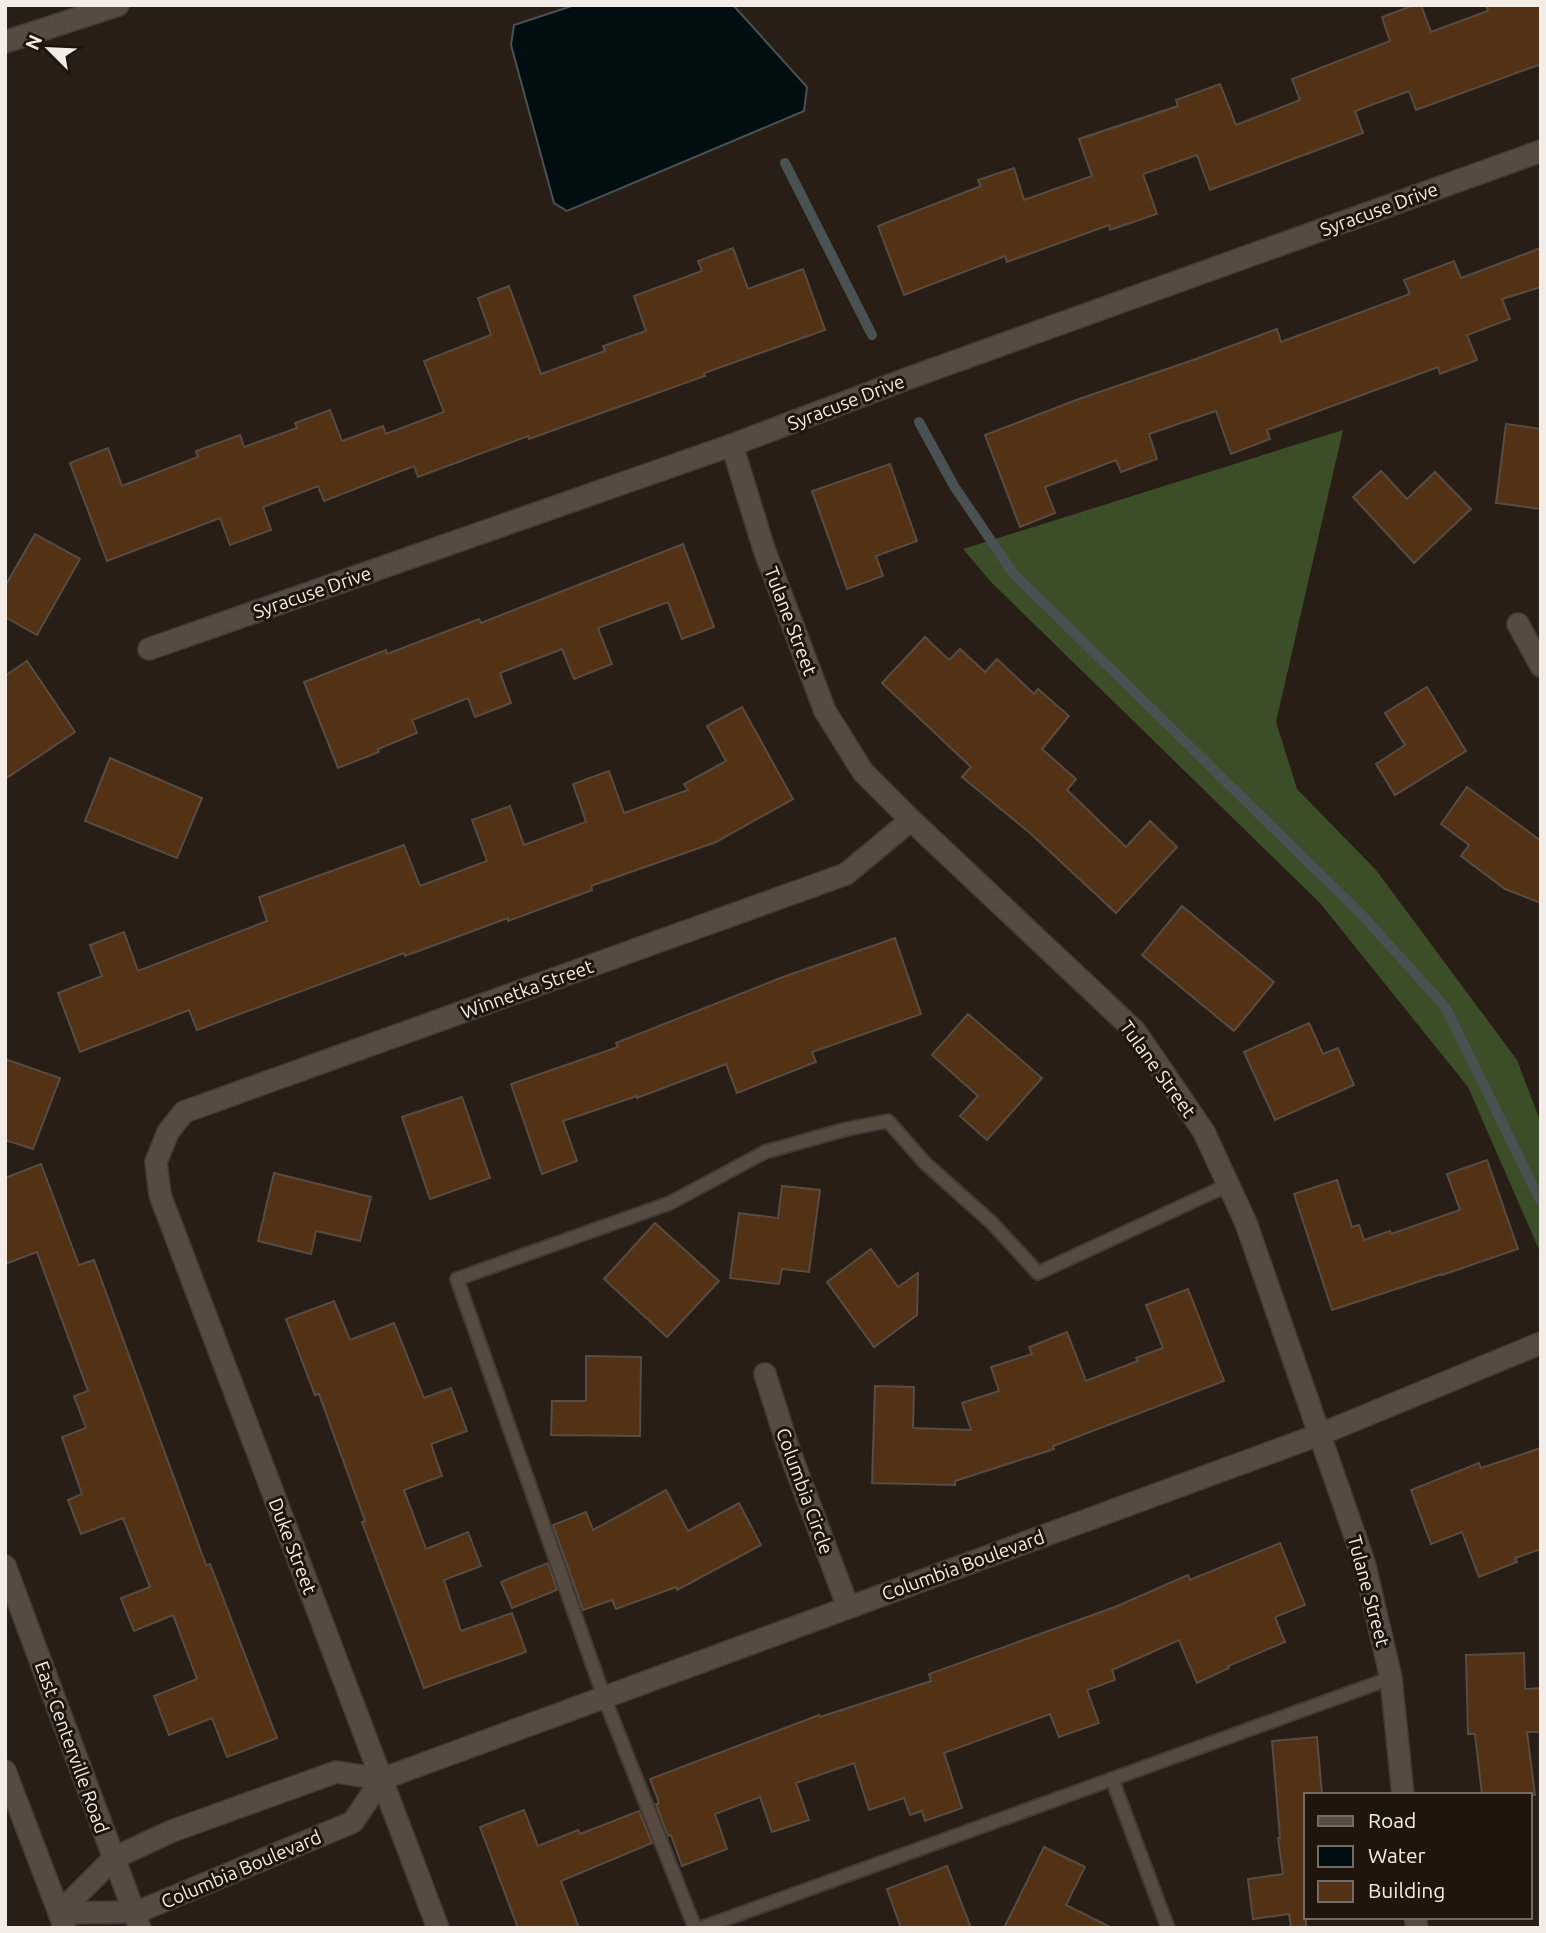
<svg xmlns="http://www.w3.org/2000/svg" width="1546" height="1933" font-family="Ubuntu,sans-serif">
  <rect width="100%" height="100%" fill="#291e16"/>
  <polygon fill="#3c4e28" points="1343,430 1276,722 1297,789 1376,870 1517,1060 1541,1123 1541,1254 1468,1087 1320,903 991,582 963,549"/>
  <polygon fill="#000e12" stroke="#495152" stroke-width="2" points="575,5 733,5 807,87 804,111 567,211 554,203 511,45 514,25"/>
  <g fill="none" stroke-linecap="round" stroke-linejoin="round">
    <g stroke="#495152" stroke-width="10">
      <polyline points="785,163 872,335"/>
      <polyline points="919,422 954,486 1013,573 1363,916 1446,1008 1541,1202"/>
    </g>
  </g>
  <g fill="#523114" stroke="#574c42" stroke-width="2">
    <polygon points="1414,5 1421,5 1431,32 1488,11 1486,5 1541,5 1541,64 1416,110 1409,91 1355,111 1363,133 1210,190 1197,155 1143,174 1157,214 1110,230 1109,225 1007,262 1005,256 904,295 878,226 981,186 978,180 1014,168 1024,200 1092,176 1079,139 1178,106 1176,100 1220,84 1236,125 1300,100 1292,79 1390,41 1382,17"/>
    <polygon points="733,248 748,289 803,269 825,330 704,373 705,376 529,439 528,436 418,477 414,466 324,501 318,486 263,507 271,530 230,545 220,518 107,561 70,463 108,448 122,486 198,457 196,451 240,435 244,447 297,428 295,423 330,410 342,441 383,426 386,434 444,412 424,361 491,335 478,298 509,286 541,374 605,351 603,346 646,331 634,296 702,271 698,261"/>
    <polygon points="1541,248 1541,287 1502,299 1510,319 1467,335 1477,360 1440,374 1438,367 1267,430 1270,439 1231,454 1216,411 1149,434 1157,459 1121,472 1116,460 1045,487 1055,513 1020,527 985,435 1079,399 1196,359 1277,329 1281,342 1410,294 1404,280 1454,261 1461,278"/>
    <polygon points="1506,424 1541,429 1541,509 1496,503"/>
    <polygon points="890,464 917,541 876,556 883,576 847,589 812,491"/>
    <polygon points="1381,471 1407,499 1435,472 1471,509 1414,563 1353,497"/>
    <polygon points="35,534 80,559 37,635 5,617 5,586"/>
    <polygon points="683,544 714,627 682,639 668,602 598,628 612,664 574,679 562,649 500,673 511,703 475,717 468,698 412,720 417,733 378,749 379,752 338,768 304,682 386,650 387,654 479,619 481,623"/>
    <polygon points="925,637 949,660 960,649 985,672 997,659 1034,694 1038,689 1069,716 1042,749 1076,779 1067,790 1126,847 1150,821 1177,847 1116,913 1030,833 962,777 971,767 882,683"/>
    <polygon points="27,661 75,732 5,779 5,676"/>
    <polygon points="1427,687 1466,751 1395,795 1376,764 1405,745 1385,713"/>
    <polygon points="742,707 793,799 716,842 591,886 592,890 508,921 508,918 405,956 404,953 197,1030 189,1010 80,1052 58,993 102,976 90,945 124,932 138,971 267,921 259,897 404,845 420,886 487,861 472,820 510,806 524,845 586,822 573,784 609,771 624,813 688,790 684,784 726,761 707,726"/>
    <polygon points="110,758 202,798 177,858 85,821"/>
    <polygon points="1467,787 1541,841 1541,903 1505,889 1461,856 1469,845 1441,824"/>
    <polygon points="1182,906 1274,982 1234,1031 1142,955"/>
    <polygon points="895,938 921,1014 812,1052 816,1062 737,1093 726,1064 637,1098 637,1096 563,1121 577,1161 542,1174 511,1084 618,1047 616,1043 783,977"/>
    <polygon points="968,1014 1042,1078 987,1140 960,1116 978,1096 932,1055"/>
    <polygon points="1309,1023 1323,1054 1338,1048 1354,1085 1275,1120 1244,1052"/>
    <polygon points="5,1059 60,1078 33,1149 5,1140"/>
    <polygon points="462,1097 490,1178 430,1199 402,1117"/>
    <polygon points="1487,1160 1518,1249 1442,1275 1442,1274 1332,1310 1294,1194 1337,1180 1352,1227 1359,1225 1364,1240 1390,1231 1391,1234 1460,1210 1447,1174"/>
    <polygon points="41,1164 79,1265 94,1260 206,1565 210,1564 277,1738 227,1757 212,1718 169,1735 154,1696 197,1679 173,1615 134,1631 121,1598 150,1587 123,1518 81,1534 68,1500 82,1494 62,1437 86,1428 74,1396 88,1391 37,1252 5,1264 5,1178"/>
    <polygon points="274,1173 371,1197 360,1241 316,1231 311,1254 258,1241"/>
    <polygon points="782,1186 820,1190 809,1272 782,1269 779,1284 730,1278 739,1213 778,1218"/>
    <polygon points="655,1223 719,1281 667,1337 604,1279"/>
    <polygon points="871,1249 898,1287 918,1273 917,1315 874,1347 827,1282"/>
    <polygon points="1188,1289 1224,1381 1053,1446 1054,1449 955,1481 955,1485 872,1483 875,1386 914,1387 913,1428 971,1430 962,1403 999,1391 991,1367 1032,1354 1029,1347 1067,1332 1086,1381 1138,1361 1136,1358 1163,1348 1146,1305"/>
    <polygon points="334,1301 350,1340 394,1323 424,1398 451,1388 467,1431 431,1444 442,1476 404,1490 426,1549 468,1532 481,1566 444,1580 461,1631 512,1613 526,1652 424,1688 362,1522 365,1521 319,1394 315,1395 286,1319"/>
    <polygon points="586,1356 641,1357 640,1436 551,1435 552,1401 586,1401"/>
    <polygon points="1541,1448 1541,1549 1515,1558 1517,1562 1479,1577 1462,1532 1431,1544 1411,1490 1479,1463 1481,1468"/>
    <polygon points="666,1490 688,1531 739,1503 761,1545 677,1590 676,1587 616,1609 612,1600 583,1610 553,1525 586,1512 593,1530"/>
    <polygon points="1280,1543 1305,1605 1275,1617 1285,1642 1228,1666 1229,1668 1197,1683 1179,1640 1112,1670 1115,1680 1087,1690 1099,1723 1059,1737 1050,1714 944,1753 962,1808 925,1821 922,1811 910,1815 904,1798 869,1810 854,1763 796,1783 809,1820 772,1832 760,1797 715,1814 727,1849 682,1866 671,1835 668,1836 656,1804 659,1803 650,1779 819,1715 820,1717 931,1681 929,1674 1115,1607 1188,1575 1190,1580"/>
    <polygon points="548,1563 557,1590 512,1608 501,1582"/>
    <polygon points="1524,1653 1525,1689 1541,1688 1541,1732 1527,1732 1535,1795 1482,1795 1475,1734 1468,1734 1466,1655"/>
    <polygon points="1317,1737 1322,1795 1306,1795 1306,1928 1291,1928 1289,1914 1253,1919 1248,1879 1283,1874 1278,1838 1280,1838 1272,1741"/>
    <polygon points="524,1810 538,1846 578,1830 580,1834 639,1811 652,1843 561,1881 579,1928 518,1928 480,1827"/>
    <polygon points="1044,1847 1085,1867 1066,1905 1112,1928 1004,1928"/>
    <polygon points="947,1866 971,1928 901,1928 887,1889"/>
  </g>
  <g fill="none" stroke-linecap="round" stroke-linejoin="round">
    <g stroke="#433a35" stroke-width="16">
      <g id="service">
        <polyline points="1112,1779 1168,1928"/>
        <polyline points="695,1928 604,1697 457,1279 670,1203 765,1152 847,1129 888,1121 925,1163 992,1223 1038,1273 1228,1185"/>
        <polyline points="701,1928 1391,1678"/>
      </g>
    </g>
    <g stroke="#433a35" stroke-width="24">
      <g id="minor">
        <polyline points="732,445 764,549 825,711 863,772 911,820 1135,1031 1204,1132 1246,1223 1364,1562 1391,1678 1403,1795"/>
        <polyline points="1518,624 1541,666"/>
        <polyline points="149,649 732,445 909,378 1541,151"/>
        <polyline points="765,1374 789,1450 848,1607"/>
        <polygon points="336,1772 382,1779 353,1822 147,1908 134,1912 59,1913 114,1858 172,1831"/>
        <polyline points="382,1779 1321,1434 1541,1343"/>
        <polyline points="1415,1917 1417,1928"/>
        <polyline points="438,1928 160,1195 156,1162 168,1132 184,1112 846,874 911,820"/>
      </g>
    </g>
    <g stroke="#433a35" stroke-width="24">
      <g id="secondary">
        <polyline points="5,42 118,5"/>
        <polyline points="5,1566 140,1928"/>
        <polyline points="5,1771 65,1928"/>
      </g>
    </g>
    <use href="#service" stroke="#564a41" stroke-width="12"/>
    <use href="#minor" stroke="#564a41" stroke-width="21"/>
    <use href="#secondary" stroke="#564a41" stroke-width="21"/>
  </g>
  <g text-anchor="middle" stroke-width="6" stroke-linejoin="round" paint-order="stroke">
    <g font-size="19" fill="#f4ede7" stroke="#1f150d">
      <text transform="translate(1379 209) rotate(-20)" y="7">Syracuse Drive</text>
      <text transform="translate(846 402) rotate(-21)" y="7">Syracuse Drive</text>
      <text transform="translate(312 592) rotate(-19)" y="7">Syracuse Drive</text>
      <text transform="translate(791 621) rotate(69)" y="7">Tulane Street</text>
      <text transform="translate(527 989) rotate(-20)" y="7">Winnetka Street</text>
      <text transform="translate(1158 1069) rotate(54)" y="7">Tulane Street</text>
      <text transform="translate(805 1491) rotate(70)" y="7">Columbia Circle</text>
      <text transform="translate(293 1546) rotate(69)" y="7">Duke Street</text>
      <text transform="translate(963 1565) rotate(-20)" y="7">Columbia Boulevard</text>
      <text transform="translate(1369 1591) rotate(75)" y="7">Tulane Street</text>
      <text transform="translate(72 1747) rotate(70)" y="7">East Centerville Road</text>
      <text transform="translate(241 1869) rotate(-23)" y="7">Columbia Boulevard</text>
    </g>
  </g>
  <rect width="1546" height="1933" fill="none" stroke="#f4ede7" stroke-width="14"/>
  <rect x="1304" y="1793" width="228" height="126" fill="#1f150d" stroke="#746b64" stroke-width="2"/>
  <rect x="1318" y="1816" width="35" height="10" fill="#564a41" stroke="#746b64" stroke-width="2"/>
  <text x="1368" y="1828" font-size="21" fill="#f4ede7">Road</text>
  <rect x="1318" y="1846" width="35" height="21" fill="#000e12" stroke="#746b64" stroke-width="2"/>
  <text x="1368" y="1863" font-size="21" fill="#f4ede7">Water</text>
  <rect x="1318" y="1881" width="35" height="21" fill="#523114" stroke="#746b64" stroke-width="2"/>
  <text x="1368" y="1898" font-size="21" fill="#f4ede7">Building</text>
  <g transform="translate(49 49) rotate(294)" stroke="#1f150d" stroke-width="5" paint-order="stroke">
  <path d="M0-5L12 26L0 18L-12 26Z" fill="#f4ede7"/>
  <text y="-10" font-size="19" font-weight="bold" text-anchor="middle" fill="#f4ede7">N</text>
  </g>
</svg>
